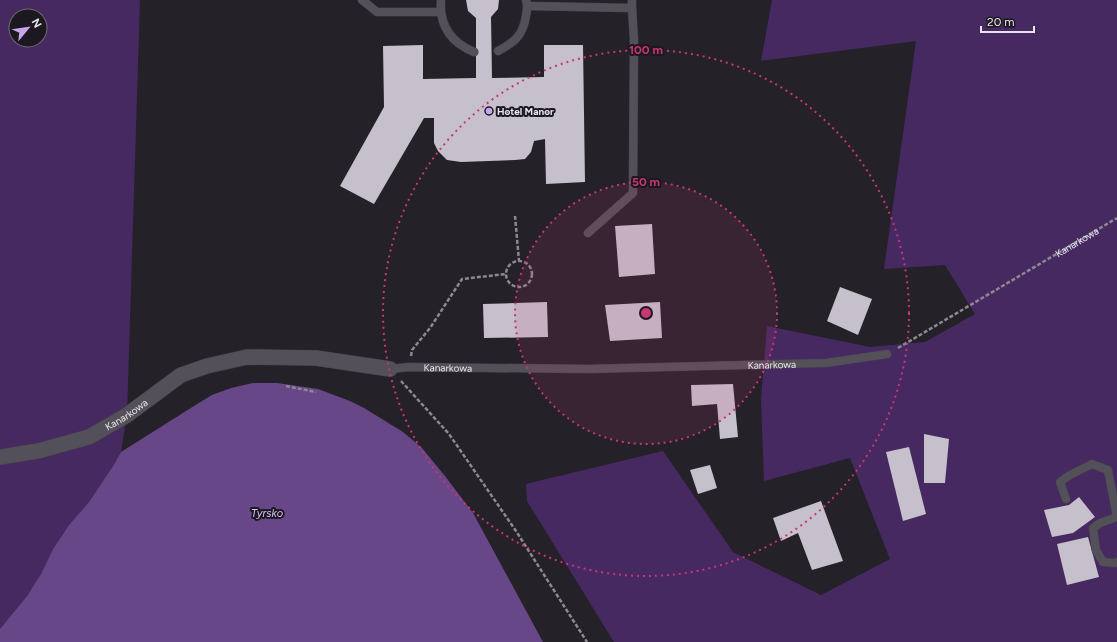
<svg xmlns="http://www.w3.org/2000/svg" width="1117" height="642" font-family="Figtree,sans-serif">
  <rect width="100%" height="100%" fill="#252129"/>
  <g fill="#472962" fill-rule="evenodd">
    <path d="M0 0H140L127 415 121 452 113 466 89 502 69 525 53 549 41 574 27 596 0 629ZM16 16H40V40H16Z"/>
    <polygon points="772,0 1117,0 1117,642 614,642 527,501 526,484 663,451 733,552 821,595 890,559 850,458 764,481 761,399 767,326 870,347 925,342 975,314 945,265 884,269 916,41 761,61"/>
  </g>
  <polygon fill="#684789" points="253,383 277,383 318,389 350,401 364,408 403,432 422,448 445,476 473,513 543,642 0,642 0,629 27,596 41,574 53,549 69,525 89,502 113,466 121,452 194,406 212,395 231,388"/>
  <g fill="#c5c0cb">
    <polygon points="466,0 499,0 498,9 491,17 492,78 544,77 544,45 583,45 585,182 546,184 545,139 534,141 531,152 525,159 515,160 461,162 447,160 438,151 434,143 434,118 424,118 374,204 340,186 384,107 383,46 423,45 423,79 476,78 476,18 468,11"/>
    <polygon points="652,224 655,274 619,277 615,226"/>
    <polygon points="840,287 872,299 858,335 827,321"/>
    <polygon points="547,302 548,337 484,338 483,304"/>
    <polygon points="660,302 662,338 610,341 605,305"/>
    <polygon points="733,384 738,437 720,439 717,404 692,406 691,385"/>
    <polygon points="924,434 949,439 945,483 924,483"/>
    <polygon points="909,447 926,514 903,521 886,452"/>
    <polygon points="710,465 717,488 698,494 690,470"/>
    <polygon points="1079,497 1095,517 1073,533 1052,537 1044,510 1069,505"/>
    <polygon points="821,501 843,561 812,570 798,533 781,541 773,518"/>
    <polygon points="1088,537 1099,577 1067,585 1057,544"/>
  </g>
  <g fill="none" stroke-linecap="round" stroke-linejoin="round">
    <g stroke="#424046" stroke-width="9">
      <g id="lane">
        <polyline points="362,0 377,12 440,12"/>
        <path d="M441 0C439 25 450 42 474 52"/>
        <polyline points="528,6 632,8 634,40 633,193 588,233"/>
        <polyline points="632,8 632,0"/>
        <path d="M498 51C515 42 523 35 526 16 527 10 528 6 526 0"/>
        <path id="s2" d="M390 369 409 367 588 369 826 363 887 354"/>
        <polyline points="1066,499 1060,482 1070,475 1092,464 1108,470 1117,517"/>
        <polyline points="1117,517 1100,523 1093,528 1096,550 1103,562 1116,563 1117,562"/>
      </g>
    </g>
    <g stroke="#424046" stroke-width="16">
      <g id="street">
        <path id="s3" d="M0 457 38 451 89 437 127 415 181 375 207 366 247 357 316 358 390 369"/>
      </g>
    </g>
    <g stroke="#8c8990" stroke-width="2.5" stroke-dasharray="4 2" stroke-linecap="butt">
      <polyline points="515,216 519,261"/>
      <circle cx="519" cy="274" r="13"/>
      <path id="s1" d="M898 348 1117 218"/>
      <polyline points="411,356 412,350 430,328 462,279 506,274"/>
      <polyline points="401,381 449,434 516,531 587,642"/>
      <polyline points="286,386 316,392"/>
    </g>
    <use href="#lane" stroke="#545059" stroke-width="8"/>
    <use href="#street" stroke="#545059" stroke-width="15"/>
  </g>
  <circle cx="646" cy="313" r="131" fill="#c83771" fill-opacity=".12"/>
  <g fill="none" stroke="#c83771" stroke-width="2" stroke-dasharray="2 4">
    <circle cx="646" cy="313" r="131"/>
    <circle cx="646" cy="313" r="263"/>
  </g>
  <circle fill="#c9a5ee" stroke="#1c1820" stroke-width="1.5" cx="489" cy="111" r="4"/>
  <g text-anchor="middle" stroke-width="4" stroke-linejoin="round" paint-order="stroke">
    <g font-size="10" font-weight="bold" fill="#e8e6ec" stroke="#1c1820" text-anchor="start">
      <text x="497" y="115">Hotel Manor</text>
    </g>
    <g font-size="10" fill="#e8e6ec" stroke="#1c1820">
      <text dy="4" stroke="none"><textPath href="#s1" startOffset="208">Kanarkowa</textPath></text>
      <text dy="4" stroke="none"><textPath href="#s2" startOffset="382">Kanarkowa</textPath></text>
      <text dy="4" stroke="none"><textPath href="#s2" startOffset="58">Kanarkowa</textPath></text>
      <text dy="4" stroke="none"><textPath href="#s3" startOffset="135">Kanarkowa</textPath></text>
    </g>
    <g font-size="11" font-style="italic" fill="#dbc0fa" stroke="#1c1820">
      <text x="267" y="517">Tyrsko</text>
    </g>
  </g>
  <circle cx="646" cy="313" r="6" fill="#c83771" stroke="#1c1820" stroke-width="2"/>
  <g font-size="12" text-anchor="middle" font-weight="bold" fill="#c83771" stroke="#1c1820" stroke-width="4" stroke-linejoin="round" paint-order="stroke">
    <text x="646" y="54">100 m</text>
    <text x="646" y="186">50 m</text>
  </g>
  <g transform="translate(28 28) rotate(61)"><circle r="19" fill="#1c1820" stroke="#6e6a72"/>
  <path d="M0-3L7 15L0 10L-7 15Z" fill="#c9a5ee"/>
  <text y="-6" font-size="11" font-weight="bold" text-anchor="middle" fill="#e8e6ec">N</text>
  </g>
  <path d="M981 26v6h53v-6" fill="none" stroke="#e8e6ec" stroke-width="2"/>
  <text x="987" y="26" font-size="12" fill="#e8e6ec" stroke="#1c1820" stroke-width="3" paint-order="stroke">20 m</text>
</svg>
